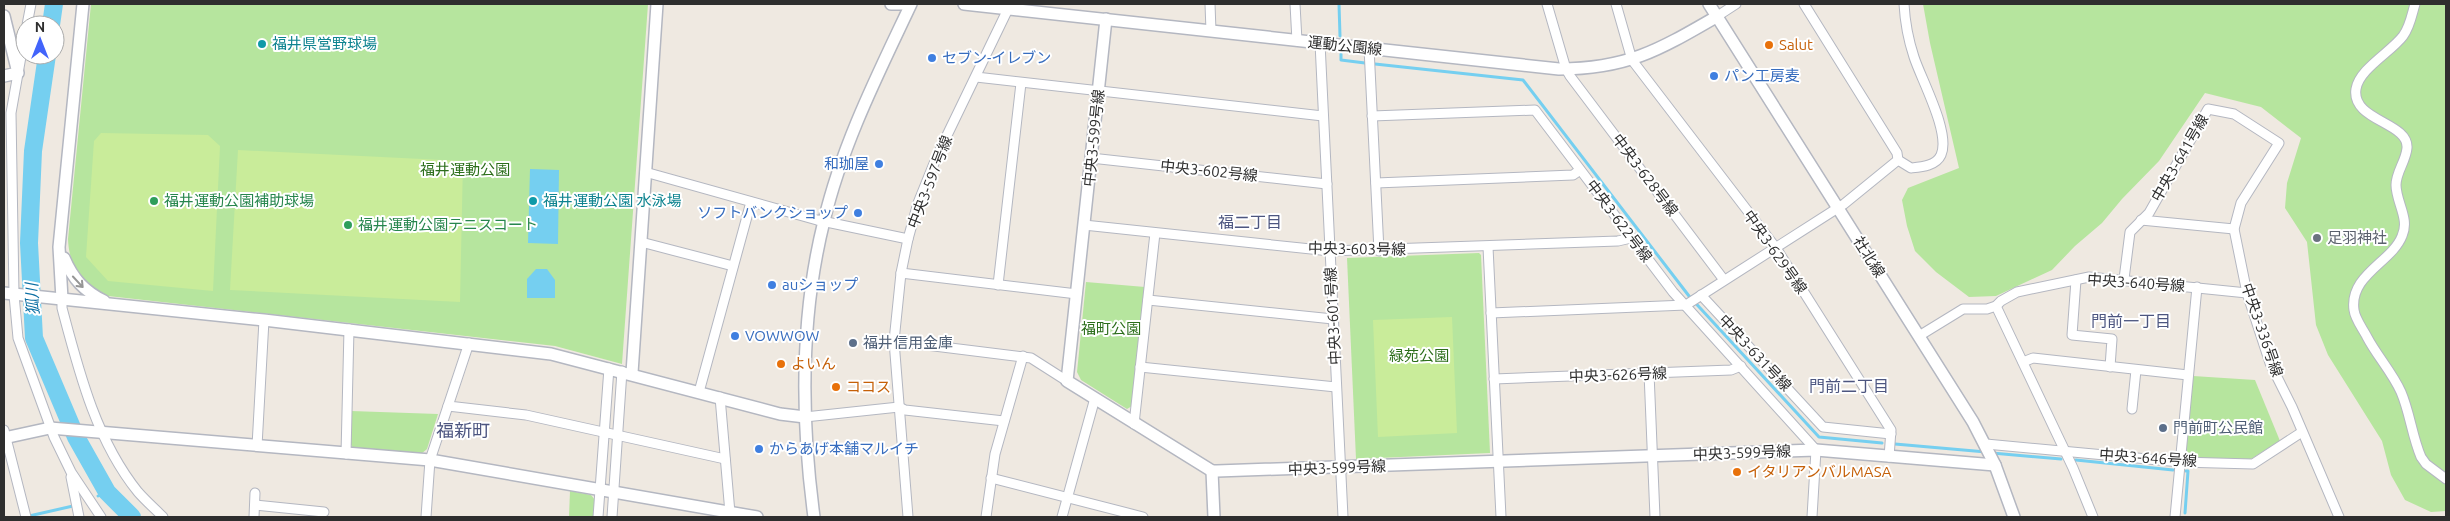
<svg xmlns="http://www.w3.org/2000/svg" width="2450" height="521" font-family="Ubuntu,'Noto Sans JP',sans-serif">
  <rect width="100%" height="100%" fill="#efe9e1"/>
  <g fill="#b6e59e">
    <path d="M91 4H648L622 364 555 346 108 296C82 288 69 266 68 239Z"/>
    <polygon points="1923,4 2446,4 2446,511 2431,512 2405,500 2391,475 2382,441 2328,355 2316,325 2307,242 2285,208 2287,183 2301,138 2261,107 2205,93 2159,161 2122,199 2102,223 2075,246 2052,270 1996,296 1969,297 1936,272 1915,251 1907,226 1902,200 1908,188 1959,168 1930,43"/>
    <polygon points="1479,253 1481,255 1490,453 1356,459 1347,258"/>
    <polygon points="1086,282 1145,287 1132,406 1127,409 1081,380 1077,372"/>
    <polygon points="2193,376 2255,380 2280,441 2251,459 2188,458 2186,454"/>
    <polygon points="351,411 438,414 427,449 421,454 353,448 350,443"/>
    <polygon points="570,491 591,495 595,500 594,517 569,517"/>
  </g>
  <g fill="#c9ec9a">
    <polygon points="101,133 208,135 220,146 213,291 108,281 86,257 94,141"/>
    <polygon points="238,150 463,161 460,302 230,290"/>
    <polygon points="1452,317 1457,433 1378,437 1373,320"/>
  </g>
  <g fill="#75cff0">
    <polygon points="530,169 559,170 558,244 528,243"/>
    <polygon points="536,269 547,269 555,280 555,298 527,298 527,279"/>
  </g>
  <g fill="none" stroke-linecap="round" stroke-linejoin="round">
    <g stroke="#75cff0" stroke-width="3">
      <polyline points="1339,4 1340,36"/>
      <polyline points="1341,54 1341,60 1365,63"/>
      <polyline points="1375,64 1523,80 1689,296 1819,437 1882,443"/>
      <polyline points="1895,444 1986,452"/>
      <polyline points="1992,453 2061,459"/>
      <polyline points="2076,460 2173,470"/>
      <polyline points="98,496 107,492"/>
      <polyline points="2185,513 2188,471 2186,471"/>
      <polyline points="29,516 73,506"/>
    </g>
    <g stroke="#75cff0" stroke-width="18">
      <polyline points="51,25 54,4"/>
      <polyline points="47,55 33,151 29,243 34,338 76,437 107,492 132,517"/>
    </g>
    <g stroke="#b4b7c1" stroke-width="11">
      <g id="street">
        <polyline points="1210,4 1211,31"/>
        <polyline points="1295,4 1297,41"/>
        <polyline points="1547,4 1566,69 1570,76 1724,280"/>
        <polyline points="1616,4 1632,60 1776,248 1891,430 1889,457"/>
        <path d="M2415 4C2412 14 2410 27 2403 36 2391 52 2359 69 2356 89 2351 121 2409 122 2407 148 2406 161 2396 172 2396 185 2396 202 2410 219 2402 236 2392 262 2349 275 2354 310 2355 319 2363 329 2367 337 2377 356 2392 372 2401 392 2410 413 2412 436 2421 457L2426 464 2446 479"/>
        <polyline points="1716,17 1736,4"/>
        <polyline points="27,25 31,4"/>
        <polyline points="25,34 11,113 14,295 18,338 54,437 71,472 101,517"/>
        <polyline points="1320,43 1343,517"/>
        <polyline points="1369,48 1379,251"/>
        <polyline points="976,77 1323,116"/>
        <polyline points="1372,116 1535,110 1673,292 1816,450 1812,517"/>
        <polyline points="1091,158 1327,184"/>
        <path d="M1898 160 1911 168C1921 167 1936 166 1941 155 1951 133 1921 79 1914 57 1908 39 1905 22 1904 4"/>
        <polyline points="645,172 817,220 908,239"/>
        <polyline points="1376,183 1573,175 1580,170"/>
        <polyline points="2141,220 2234,229"/>
        <polyline points="1084,225 1330,251 1618,241 1631,238"/>
        <polyline points="641,242 733,266"/>
        <polyline points="1488,247 1501,517"/>
        <polyline points="901,273 1077,294"/>
        <polyline points="2124,279 2130,232 2149,213 2208,109 2234,114 2279,143 2241,203 2234,229 2247,293 2270,363 2292,407 2339,517"/>
        <polyline points="2076,280 2072,335 2112,339 2110,367"/>
        <polyline points="998,285 1021,83"/>
        <polyline points="1701,295 1823,427 1891,434"/>
        <path d="M62 299V308C79 372 96 440 138 492 146 501 155 509 163 517"/>
        <polyline points="1148,300 1333,319"/>
        <polyline points="1996,306 2073,468 2093,517"/>
        <polyline points="1491,313 1686,305 1844,204 1898,160 1897,153 1804,4"/>
        <polyline points="1919,336 1963,309 1987,309 1996,306 2001,301 2017,292 2089,277 2247,293"/>
        <polyline points="894,341 1031,358 1067,381"/>
        <polyline points="2023,362 2033,358 2188,375"/>
        <polyline points="1140,367 1336,387"/>
        <polyline points="1649,373 1655,517"/>
        <polyline points="1494,379 1731,370 1741,366"/>
        <polyline points="699,392 751,202"/>
        <polyline points="720,397 730,513"/>
        <polyline points="448,406 526,415 725,459"/>
        <polyline points="2132,409 2136,370"/>
        <polyline points="805,417 899,407 905,410 1004,421"/>
        <polyline points="1134,424 1155,233"/>
        <polyline points="4,430 26,517"/>
        <polyline points="1986,444 2180,462 2253,464 2302,432"/>
        <polyline points="257,446 264,320"/>
        <polyline points="346,454 349,329"/>
        <polyline points="71,477 79,517"/>
        <polyline points="991,478 1143,517"/>
        <polyline points="255,505 324,512"/>
        <polyline points="254,517 255,493"/>
        <polyline points="426,517 430,460 469,343"/>
        <polyline points="598,517 609,368"/>
        <polyline points="612,517 622,371"/>
        <polyline points="908,517 894,341 901,273 908,239 918,203 937,156 1008,9"/>
        <polyline points="986,517 995,454 1023,356"/>
        <polyline points="1062,517 1095,398"/>
        <polyline points="2175,517 2197,287"/>
      </g>
    </g>
    <g stroke="#b4b7c1" stroke-width="14">
      <g id="secondary">
        <polyline points="891,4 906,4"/>
        <path d="M964 4 1559 69C1627 69 1659 50 1716 17"/>
        <polyline points="1709,4 1973,422 1995,465 2014,517"/>
        <polyline points="4,16 18,73 4,76"/>
        <polyline points="1106,19 1067,381 1212,471 1217,471 1816,450 1995,465"/>
        <path d="M64 258C73 279 84 291 104 301"/>
        <polyline points="4,293 264,320 551,354 780,414 805,417"/>
        <polyline points="62,299 59,247 83,4"/>
        <polyline points="632,373 657,4"/>
        <polyline points="4,438 50,428 430,460 757,517"/>
        <polyline points="1212,471 1214,517"/>
        <path d="M814 517C801 420 800 317 824 221 842 145 878 74 911 4"/>
      </g>
    </g>
    <use href="#street" stroke="#fff" stroke-width="9"/>
    <use href="#secondary" stroke="#fff" stroke-width="11"/>
  </g>
  <defs><path id="oneway-shaft" d="M-6 0H5M1.5-3L5.5 0L1.5 3" fill="none" stroke-width="1.6" stroke-linecap="round" stroke-linejoin="round" transform="scale(1.25)"/></defs>
  <use stroke="#969696" href="#oneway-shaft" transform="translate(78 282) rotate(47)"/>
  <g fill="#0f9aa8" stroke="#fff" stroke-width="2">
    <circle cx="262" cy="44" r="5"/>
    <circle cx="533" cy="201" r="5"/>
  </g>
  <g fill="#e8710a" stroke="#fff" stroke-width="2">
    <circle cx="1769" cy="45" r="5"/>
    <circle cx="781" cy="364" r="5"/>
    <circle cx="836" cy="387" r="5"/>
    <circle cx="1737" cy="472" r="5"/>
  </g>
  <g fill="#3f7fe0" stroke="#fff" stroke-width="2">
    <circle cx="932" cy="58" r="5"/>
    <circle cx="1714" cy="76" r="5"/>
    <circle cx="879" cy="164" r="5"/>
    <circle cx="858" cy="213" r="5"/>
    <circle cx="772" cy="285" r="5"/>
    <circle cx="735" cy="336" r="5"/>
    <circle cx="759" cy="449" r="5"/>
  </g>
  <g fill="#2e9e5b" stroke="#fff" stroke-width="2">
    <circle cx="154" cy="201" r="5"/>
    <circle cx="348" cy="225" r="5"/>
  </g>
  <circle fill="#6b7280" stroke="#fff" stroke-width="2" cx="2317" cy="238" r="5"/>
  <g fill="#5c6f8a" stroke="#fff" stroke-width="2">
    <circle cx="853" cy="343" r="5"/>
    <circle cx="2163" cy="428" r="5"/>
  </g>
  <g text-anchor="middle" stroke-width="4" stroke-linejoin="round" paint-order="stroke">
    <g font-size="15" fill="#0d838f" stroke="#fff" text-anchor="start">
      <text x="272" y="49">福井県営野球場</text>
      <text x="543" y="206">福井運動公園 水泳場</text>
    </g>
    <g font-size="15" fill="#c56008" stroke="#fff" text-anchor="start">
      <text x="1779" y="50">Salut</text>
      <text x="791" y="369">よいん</text>
      <text x="846" y="392">ココス</text>
      <text x="1747" y="477">イタリアンバルMASA</text>
    </g>
    <g font-size="15" fill="#2e2e2e" stroke="#fff">
      <text transform="translate(1345 46) rotate(6)" y="5">運動公園線</text>
      <text transform="translate(1094 138) rotate(-84)" y="5">中央3-599号線</text>
      <text transform="translate(2180 158) rotate(-60)" y="5">中央3-641号線</text>
      <text transform="translate(1209 171) rotate(6)" y="5">中央3-602号線</text>
      <text transform="translate(1645 175) rotate(53)" y="5">中央3-628号線</text>
      <text transform="translate(930 182) rotate(-69)" y="5">中央3-597号線</text>
      <text transform="translate(1619 221) rotate(53)" y="5">中央3-622号線</text>
      <text transform="translate(1357 249) rotate(1)" y="5">中央3-603号線</text>
      <text transform="translate(1775 252) rotate(55)" y="5">中央3-629号線</text>
      <text transform="translate(1869 257) rotate(58)" y="5">社北線</text>
      <text transform="translate(2136 283) rotate(4)" y="5">中央3-640号線</text>
      <text transform="translate(1333 316) rotate(-93)" y="5">中央3-601号線</text>
      <text transform="translate(2262 330) rotate(71)" y="5">中央3-336号線</text>
      <text transform="translate(1755 353) rotate(47)" y="5">中央3-631号線</text>
      <text transform="translate(1618 375) rotate(-2)" y="5">中央3-626号線</text>
      <text transform="translate(1742 453) rotate(-2)" y="5">中央3-599号線</text>
      <text transform="translate(2148 458) rotate(4)" y="5">中央3-646号線</text>
      <text transform="translate(1337 468) rotate(-2)" y="5">中央3-599号線</text>
    </g>
    <g font-size="15" fill="#366cbe" stroke="#fff" text-anchor="start">
      <text x="942" y="63">セブン-イレブン</text>
      <text x="1724" y="81">パン工房麦</text>
      <text x="869" y="169" text-anchor="end">和珈屋</text>
      <text x="848" y="218" text-anchor="end">ソフトバンクショップ</text>
      <text x="782" y="290">auショップ</text>
      <text x="745" y="341">VOWWOW</text>
      <text x="769" y="454">からあげ本舗マルイチ</text>
    </g>
    <g font-size="15" fill="#2c6e1b" stroke="#fff">
      <text x="465" y="175">福井運動公園</text>
      <text x="1111" y="334">福町公園</text>
      <text x="1419" y="361">緑苑公園</text>
    </g>
    <g font-size="15" fill="#27864d" stroke="#fff" text-anchor="start">
      <text x="164" y="206">福井運動公園補助球場</text>
      <text x="358" y="230">福井運動公園テニスコート</text>
    </g>
    <g font-size="15" fill="#5b616d" stroke="#fff" text-anchor="start">
      <text x="2327" y="243">足羽神社</text>
    </g>
    <g font-size="15" fill="#4e5e75" stroke="#fff" text-anchor="start">
      <text x="863" y="348">福井信用金庫</text>
      <text x="2173" y="433">門前町公民館</text>
    </g>
    <g font-size="16" fill="#4d5680" stroke="#fff">
      <text x="1250" y="228">福二丁目</text>
      <text x="2131" y="327">門前一丁目</text>
      <text x="1849" y="392">門前二丁目</text>
    </g>
    <g font-size="16" font-style="italic" fill="#0d6fa3" stroke="#fff">
      <text transform="translate(32 299) rotate(-93)" y="6">狐川</text>
    </g>
    <g font-size="18" fill="#4d5680" stroke="#fff">
      <text x="463" y="437">福新町</text>
    </g>
  </g>
  <rect width="2450" height="521" fill="none" stroke="#2e2e2e" stroke-width="10"/>
  <g transform="translate(40 40)"><circle r="24" fill="#ffffff" stroke="#ababab"/>
  <path d="M0-4L9 19L0 12L-9 19Z" fill="#4264fb"/>
  <text y="-8" font-size="14" font-weight="bold" text-anchor="middle" fill="#2e2e2e">N</text>
  </g>
</svg>
